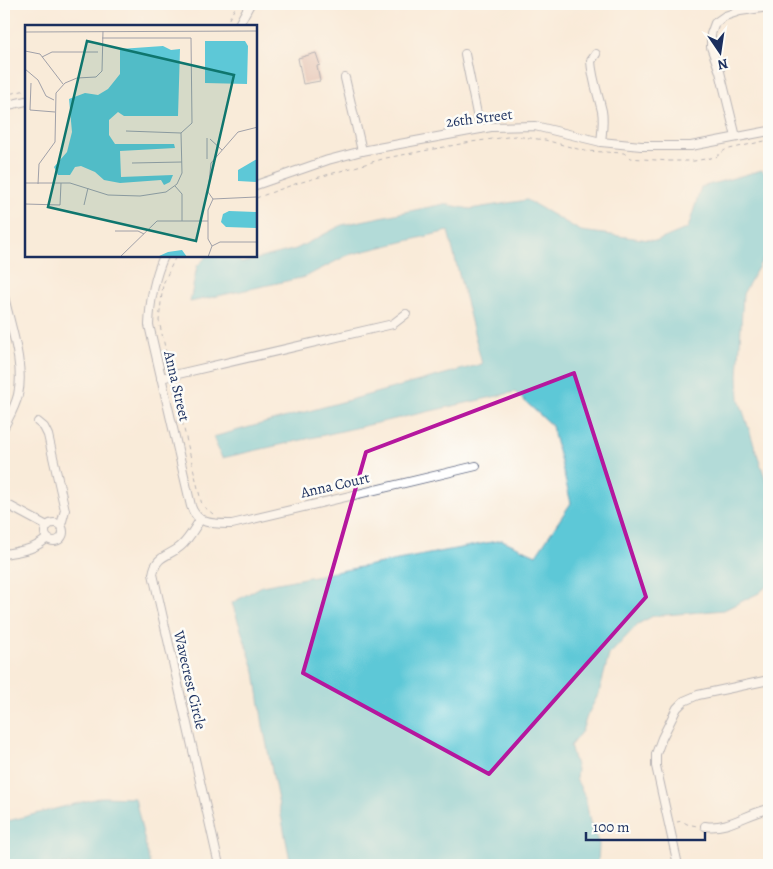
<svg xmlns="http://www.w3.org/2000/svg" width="773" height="869" font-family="Alegreya,serif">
  <rect width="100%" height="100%" fill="#fdfcf7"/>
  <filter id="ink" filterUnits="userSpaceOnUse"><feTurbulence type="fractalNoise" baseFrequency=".02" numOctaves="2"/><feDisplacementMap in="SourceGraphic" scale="10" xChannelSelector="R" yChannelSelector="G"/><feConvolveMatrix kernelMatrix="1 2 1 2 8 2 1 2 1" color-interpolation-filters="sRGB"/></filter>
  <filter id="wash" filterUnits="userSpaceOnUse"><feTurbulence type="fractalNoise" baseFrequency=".0096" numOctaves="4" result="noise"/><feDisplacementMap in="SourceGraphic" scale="20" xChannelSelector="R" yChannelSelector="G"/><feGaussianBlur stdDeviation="1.12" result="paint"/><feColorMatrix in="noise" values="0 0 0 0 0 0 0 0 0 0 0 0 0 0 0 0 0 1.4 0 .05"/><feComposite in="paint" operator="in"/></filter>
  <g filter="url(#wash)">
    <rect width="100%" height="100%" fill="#f9ebd9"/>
    <g fill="#5dc8d7" stroke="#3c7c9a">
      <polygon points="762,170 769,178 769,248 743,294 738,376 739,399 769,490 769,584 759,593 724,610 653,616 638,624 609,655 599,693 587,716 582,731 570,746 577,769 576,779 585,796 590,822 599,844 598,865 291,865 263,726 255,672 232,603 262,586 502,540 536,555 571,503 552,426 515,392 222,458 213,437 482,364 448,231 348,255 305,277 190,302 197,266 207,256 235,256 241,263 296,249 342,225 444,204 470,209 527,200 581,231 657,241 688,228 701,187"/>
      <polygon points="102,797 135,798 150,865 4,865 4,822"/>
    </g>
    <g id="blocks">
      <polygon fill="#d09b91" points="316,53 320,65 317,66 320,81 303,84 298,58"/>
    </g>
  </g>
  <g filter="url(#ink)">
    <use href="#blocks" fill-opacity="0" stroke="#697189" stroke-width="1"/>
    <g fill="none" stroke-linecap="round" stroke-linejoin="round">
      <g stroke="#697189" stroke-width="10">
        <g id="minor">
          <polyline points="238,26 250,4"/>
          <polyline points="465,54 480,129"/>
          <path d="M596 54 591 61C592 78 598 94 602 111 604 121 602 132 601 142"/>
          <polyline points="345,78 362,151"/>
          <polyline points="4,106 26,101"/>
          <polyline points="736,137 720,72 711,47 711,34 715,23 725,16 740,11 769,7"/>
          <polyline points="256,185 328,160 362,151 491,127 535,126 601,142 641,146 691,146 769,131"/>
          <path d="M164 256C154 278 150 301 149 325L191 506C197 525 214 524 232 524L476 466"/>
          <path d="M4 296C10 325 25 365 18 395 15 407 9 417 4 427"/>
          <polyline points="161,378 393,324 406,314"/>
          <polyline points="38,422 44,427 48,435 65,510 61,525"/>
          <polyline points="4,503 47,526"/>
          <path d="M200 520C194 529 189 539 181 546 168 557 156 555 153 574L219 865"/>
          <circle cx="54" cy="532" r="9"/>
          <path d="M4 554C20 551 35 550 47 538"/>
          <path d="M705 826C727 830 748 813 769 809"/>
          <polyline points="678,865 656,766 656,754 662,738 677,708 684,701 698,695 769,680"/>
        </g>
      </g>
      <g stroke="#697189" stroke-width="1" stroke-dasharray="4 4" stroke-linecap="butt">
        <polyline points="225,26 237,4"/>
        <polyline points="4,95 26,90"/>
        <polyline points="256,198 295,184 386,158 471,142 515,136 545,140 585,151 624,153 630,158 669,161 694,161 716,157 725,150 769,140"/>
        <polyline points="170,369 159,321 163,284 176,256"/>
        <polyline points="173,383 202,505 213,514"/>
        <polyline points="677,822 682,821 687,824 697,826"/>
      </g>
      <use href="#minor" stroke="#fff" stroke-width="8"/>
    </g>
  </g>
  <path d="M0 0H773V869H0ZM574 373 646 597 489 774 303 673 366 452Z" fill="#f9ebd9" fill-opacity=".55" fill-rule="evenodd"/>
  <path fill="none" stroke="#b5179e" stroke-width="4" stroke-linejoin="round" d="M574 373 646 597 489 774 303 673 366 452Z"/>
  <g text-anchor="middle" stroke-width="5" stroke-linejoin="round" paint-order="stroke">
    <g font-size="15" fill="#1b2f5e" stroke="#fdfcf7">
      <text transform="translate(479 118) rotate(-7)" y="5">26th Street</text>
      <text transform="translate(177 386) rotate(77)" y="5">Anna Street</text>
      <text transform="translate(335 485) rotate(-13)" y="5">Anna Court</text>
      <text transform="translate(190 680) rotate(77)" y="5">Wavecrest Circle</text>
    </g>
  </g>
  <g transform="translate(25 25)">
    <rect width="232" height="232" fill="#f9ebd9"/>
    <path d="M180 16H220L223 21 222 59 180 58ZM138 21 146 25 155 24 153 91H99L93 87 84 95V110L90 119H149L150 123 95 126 96 152 148 150 145 157 139 160 136 155 95 158 79 155 70 147 56 141 50 142 45 150H33L29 142 42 127 47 107 44 74 60 68 73 70 83 64 95 49V24ZM232 134V157L213 156V145ZM204 186 232 187V203L201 202 196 197 198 189ZM157 225 162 232H132L143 227Z" fill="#5dc8d7"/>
    <path fill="none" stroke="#a0a0a8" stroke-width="1" d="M0 7 233 6M77 13H166L167 98 156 108M0 26 15 29 38 59M17 32 27 27H73M0 44 13 55 21 71 29 75M6 58 5 85 30 87M101 106 156 108M185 114 197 125M182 134V113M107 138 157 137M0 158H45L83 170 115 171 141 167 152 159 157 148 156 108M13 159 14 139 30 117 31 68 40 58 52 53 71 52 77 46 78 6M150 161 157 169V196M188 174 183 167 186 138 213 107 233 102M188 174 231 172M0 179 35 180 36 158M59 180 63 163M90 206H113L119 209M187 221 183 214V185L188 174M95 232 132 196H183M183 232 187 221 195 217H231"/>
    <path fill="#0f766e" fill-opacity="0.15" stroke="#0f766e" stroke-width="2.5" d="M62 16 209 50 171 216 23 182Z"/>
    <rect width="232" height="232" fill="none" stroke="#1b2f5e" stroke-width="2.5"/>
  </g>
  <rect width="773" height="869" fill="none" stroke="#fdfcf7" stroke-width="20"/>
  <g transform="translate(720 52) rotate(167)" stroke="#fdfcf7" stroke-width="4" paint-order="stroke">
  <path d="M0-4L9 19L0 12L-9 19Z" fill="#1b2f5e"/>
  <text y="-8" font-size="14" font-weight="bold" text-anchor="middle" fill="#1b2f5e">N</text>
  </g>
  <path d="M586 832v8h119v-8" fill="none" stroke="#1b2f5e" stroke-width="2.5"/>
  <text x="593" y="832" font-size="15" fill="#1b2f5e" stroke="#fdfcf7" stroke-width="4" paint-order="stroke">100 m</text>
</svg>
